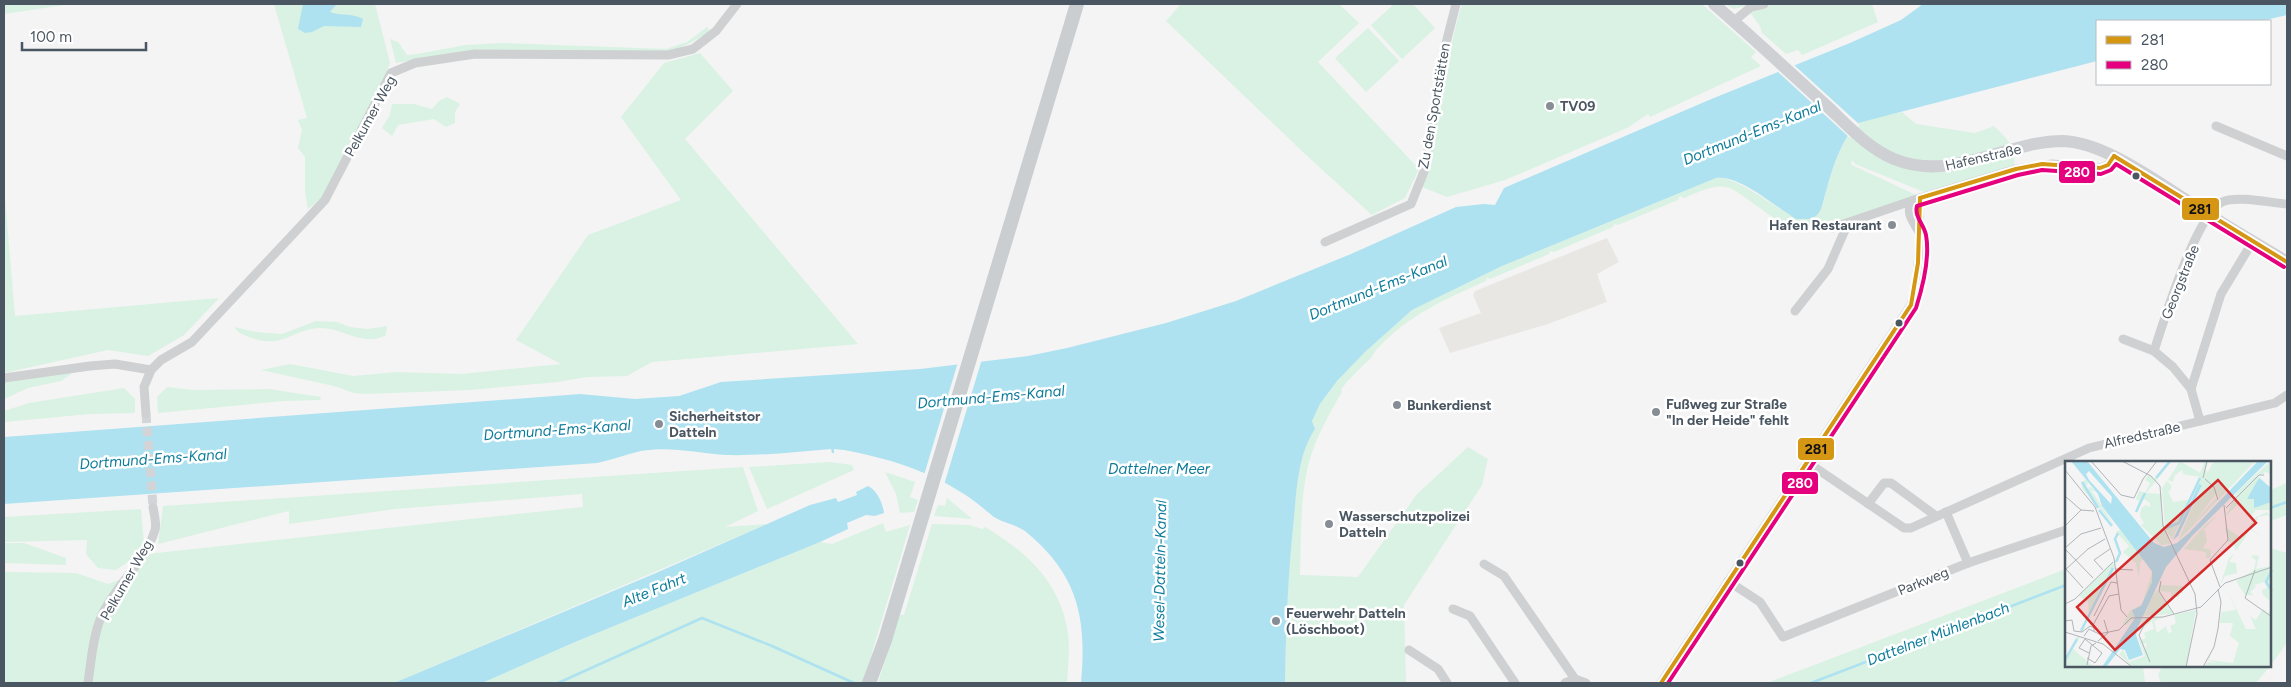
<svg xmlns="http://www.w3.org/2000/svg" width="2291" height="687" font-family="Figtree,sans-serif">
  <rect width="100%" height="100%" fill="#f4f4f4"/>
  <polygon fill="#e8e7e3" points="1607,238 1619,262 1597,274 1607,302 1548,324 1450,353 1439,328 1481,313 1473,295 1475,291"/>
  <g fill="#d9f2e3">
    <polygon points="5,4 71,4 4,14"/>
    <polygon points="274,4 375,4 390,63 385,77 324,197 308,209 305,191 305,157 298,148 302,130 298,120 307,118"/>
    <polygon points="1181,4 1339,4 1359,23 1318,62 1419,169 1405,198 1372,215 1306,155 1166,21"/>
    <polygon points="1394,4 1413,4 1435,28 1402,59 1371,25"/>
    <path d="M1462 4H1702L1756 52 1751 57 1761 66 1650 117 1648 114 1627 128 1505 180 1447 197 1422 187C1442 127 1443 64 1462 4Z"/>
    <polygon points="1725,4 1872,4 1878,22 1802,55 1798,50 1786,54 1762,33 1760,26 1745,6 1734,9"/>
    <path d="M707 27 710 31C693 42 680 50 659 52L413 60 396 63 390 39 398 42 407 55 417 54 466 45 503 43 666 49 687 42Z"/>
    <polygon points="1368,28 1399,61 1366,92 1335,58"/>
    <polygon points="700,53 733,91 685,139 858,344 652,362 627,376 587,377 558,382 470,390 366,394 354,393 334,386 261,370 290,364 353,376 397,372 461,374 561,364 516,340 588,235 681,200 621,117 664,63"/>
    <polygon points="447,97 460,104 455,112 455,123 446,127 434,119 398,125 392,136 382,128 390,115 392,104 414,104 432,109 439,101"/>
    <path d="M1902 112 1916 124 1975 133 1994 126C2007 138 2017 149 2014 166L1924 192 1855 164 1852 160 1851 164 1854 166 1916 195C1889 205 1821 238 1794 229 1774 221 1751 200 1732 189 1716 182 1700 192 1684 198L1680 196 1678 200 1618 225 1614 224 1613 227 1554 252 1550 251 1549 254 1490 279 1487 277 1486 281C1447 298 1409 315 1379 347 1375 350 1373 356 1370 359 1359 369 1350 378 1341 389L1342 392C1329 414 1316 437 1309 462 1300 495 1301 541 1300 575L1358 577 1417 494 1468 447 1488 459 1482 485 1404 605 1406 683H1285C1286 628 1288 573 1294 518 1297 487 1298 455 1315 429L1312 421 1320 404 1337 381 1365 352 1412 310 1502 266 1716 178C1743 175 1790 225 1807 218 1811 216 1820 209 1822 206 1825 201 1825 193 1827 187 1831 173 1845 130 1858 123 1870 117 1889 115 1902 112Z"/>
    <polygon points="4,186 15,316 219,298 184,335 148,356 108,350 4,373"/>
    <path d="M316 321 337 322 350 327 368 329 387 326 386 335C363 348 343 327 319 328 290 330 283 350 249 337 242 334 238 333 234 327L256 332 282 334Z"/>
    <polygon points="71,371 71,374 61,381 28,388 4,399 4,381"/>
    <polygon points="167,387 193,390 269,389 321,397 320,400 284,401 158,413 157,397"/>
    <polygon points="124,388 135,399 135,413 90,414 4,422 4,411 29,403"/>
    <polygon points="830,462 852,465 854,470 767,509 749,467"/>
    <polygon points="743,467 758,511 725,527 767,524 394,683 4,683 4,572 76,573 108,584 130,576 147,554 583,507 582,494 395,509 289,524 289,511 158,544 163,506"/>
    <polygon points="885,472 915,482 910,497 918,500 914,512 900,513 896,494"/>
    <polygon points="2287,483 2287,515 2270,521 2270,490"/>
    <polygon points="947,498 972,519 934,516 938,505 945,506"/>
    <polygon points="141,509 144,544 131,560 116,570 98,568 86,554 87,540 4,542 4,517"/>
    <polygon points="883,523 886,532 910,525 863,683 482,683 575,642 820,542 832,544"/>
    <path d="M932 524 970 525 982 529 985 527C1027 552 1060 582 1068 633 1070 649 1068 667 1067 683H878L889 648 897 614 904 615Z"/>
    <polygon points="4,543 24,543 66,558 66,565 4,563"/>
    <polygon points="2270,548 2287,553 2287,643 2270,666"/>
    <polygon points="2066,569 2066,666 2143,666 2145,683 1767,683"/>
    <polygon points="2162,666 2270,666 2256,683 2161,683 2158,675"/>
  </g>
  <g fill="#aee2f0">
    <path d="M303 4H332L336 5 330 12C341 16 353 13 363 19L361 27 324 26 312 32 305 33 298 29Z"/>
    <path d="M1923 4H2287V15L2261 21H2097V61L1858 123C1843 136 1832 169 1827 188 1824 196 1823 210 1816 216 1811 220 1804 219 1799 219 1795 220 1791 215 1787 213 1768 201 1738 175 1716 178L1502 266 1412 310 1365 352 1337 381 1320 404 1312 421 1315 429C1298 455 1297 487 1294 518 1288 573 1286 628 1285 683H1081C1087 618 1078 574 1025 531 1015 524 1003 523 994 517 984 509 975 501 964 494 927 470 887 458 844 450L834 449V453H832L831 449C796 452 760 456 725 455 697 453 670 446 641 451 627 454 612 460 597 463L4 504V437L580 394 635 399 679 396 721 382 920 369 1028 356 1067 348 1166 323 1236 301 1351 254 1456 207 1484 204 1495 205 1504 188 1709 100 1850 43 1901 20Z"/>
    <path d="M868 486C877 490 883 504 884 513L875 516 866 515 847 523 848 529 820 542 575 642 482 683H394L656 573 810 505 836 498 838 502 857 495 856 492Z"/>
  </g>
  <g fill="#f4f4f4">
    <polygon points="1793,64 1860,125 1854,130 1850,138 1777,71"/>
    <polygon points="982,359 944,485 924,475 958,362"/>
  </g>
  <g fill="none" stroke-linecap="round" stroke-linejoin="round">
    <g stroke="#aee2f0" stroke-width="2.5">
      <polyline points="2270,508 2287,502"/>
      <polyline points="558,683 702,618 772,646 854,683"/>
      <polyline points="1811,683 2066,585"/>
    </g>
    <polyline stroke="#d2d4d7" stroke-width="9" stroke-dasharray="9 4.5" stroke-linecap="butt" points="146,414 153,507"/>
    <g stroke="#ced0d2" stroke-width="9">
      <polyline points="1734,21 1751,7 1764,4"/>
      <polyline points="2216,126 2287,156"/>
      <path d="M1912 201C1905 213 1913 221 1919 232"/>
      <polyline points="1832,228 1920,198 2016,169 2052,164 2100,168 2108,165 2114,156"/>
      <polyline points="1325,242 1411,204 1425,169 1444,51 1456,4"/>
      <polyline points="1795,311 1828,269 1848,223"/>
      <polyline points="2123,339 2154,351 2173,367 2191,389 2200,421"/>
      <path d="M2154 351C2164 320 2196 215 2222 202 2237 195 2271 203 2287 204"/>
      <polyline points="4,378 90,366 115,364 151,370"/>
      <polyline points="2191,389 2221,294 2253,241"/>
      <polyline points="146,414 144,387 151,370 161,360 192,342 325,200 391,73 415,63 475,54 668,55 693,49 716,31 737,4"/>
      <polyline points="1807,462 1904,528 1911,528 2089,448 2275,403 2287,395"/>
      <polyline points="1868,504 1884,483 1891,483 1936,516"/>
      <polyline points="1946,512 1968,563"/>
      <polyline points="1484,564 1504,576 1575,679 1586,683"/>
      <polyline points="1728,581 1760,602 1783,637 1968,563 2066,530"/>
      <polyline points="1453,609 1470,616 1515,683"/>
      <polyline points="1409,650 1438,669 1447,683"/>
      <path d="M88 683C91 662 93 635 102 615 116 585 145 562 155 530 157 524 154 514 153 507"/>
      <polyline points="1565,683 1575,679"/>
      <path d="M1661 683 1911 305C1917 283 1919 260 1920 236 1921 223 1917 211 1920 198"/>
    </g>
    <path stroke="#ced0d4" stroke-width="12" d="M1714 4C1753 38 1791 73 1829 108 1848 126 1869 149 1894 159 1952 183 2005 141 2063 141 2104 142 2159 183 2194 205 2224 225 2256 243 2287 262"/>
    <polyline stroke="#caced1" stroke-width="14" points="869,683 885,640 1077,4"/>
    <g stroke="#fff" stroke-width="8">
      <g id="bus-1">
        <polyline points="2114,156 2287,262"/>
        <polyline points="1920,198 2016,169 2042,164 2100,168 2108,165 2114,156"/>
        <polyline points="1661,683 1911,305 1918,263 1920,198"/>
      </g>
    </g>
    <g stroke="#fff" stroke-width="8">
      <path id="bus-2" d="M1668 683 1916 308C1923 286 1930 257 1926 235 1924 224 1914 217 1917 206L2018 175 2042 170 2101 174 2111 170 2116 164 2284 267"/>
    </g>
    <use href="#bus-1" stroke="#d49613" stroke-width="4"/>
    <use href="#bus-2" stroke="#e5007d" stroke-width="4"/>
  </g>
  <g fill="#868d94" stroke="#fff" stroke-width="2">
    <circle cx="1550" cy="106" r="5"/>
    <circle cx="1892" cy="225" r="5"/>
    <circle cx="1397" cy="405" r="5"/>
    <circle cx="1656" cy="412" r="5"/>
    <circle cx="659" cy="424" r="5"/>
    <circle cx="1329" cy="524" r="5"/>
    <circle cx="1276" cy="621" r="5"/>
  </g>
  <g fill="#4a5661" stroke="#fff" stroke-width="2">
    <circle cx="2136" cy="176" r="4.5"/>
    <circle cx="1899" cy="323" r="4.5"/>
    <circle cx="1740" cy="563" r="4.5"/>
  </g>
  <g text-anchor="middle" stroke-width="5" stroke-linejoin="round" paint-order="stroke">
    <g font-size="14" fill="#4a5661" stroke="#fff">
      <text transform="translate(1434 106) rotate(-80)" y="5">Zu den Sportstätten</text>
      <text transform="translate(370 116) rotate(-61)" y="5">Pelkumer Weg</text>
      <text transform="translate(1983 157) rotate(-13)" y="5">Hafenstraße</text>
      <text transform="translate(2180 282) rotate(-68)" y="5">Georgstraße</text>
      <text transform="translate(2142 435) rotate(-13)" y="5">Alfredstraße</text>
      <text transform="translate(126 580) rotate(-60)" y="5">Pelkumer Weg</text>
      <text transform="translate(1923 581) rotate(-22)" y="5">Parkweg</text>
    </g>
    <g font-size="14" font-weight="bold" fill="#4a5661" stroke="#fff" text-anchor="start">
      <text x="1560" y="111">TV09</text>
      <text x="1882" y="230" text-anchor="end">Hafen Restaurant</text>
      <text x="1666" y="409">Fußweg zur Straße<tspan x="1666" dy="16">"In der Heide" fehlt</tspan></text>
      <text x="1407" y="410">Bunkerdienst</text>
      <text x="669" y="421">Sicherheitstor<tspan x="669" dy="16">Datteln</tspan></text>
      <text x="1339" y="521">Wasserschutzpolizei<tspan x="1339" dy="16">Datteln</tspan></text>
      <text x="1286" y="618">Feuerwehr Datteln<tspan x="1286" dy="16">(Löschboot)</tspan></text>
    </g>
    <g font-size="15" font-style="italic" fill="#0c7c9b" stroke="#fff">
      <text transform="translate(1752 133) rotate(-22)" y="5">Dortmund-Ems-Kanal</text>
      <text transform="translate(1378 288) rotate(-22)" y="5">Dortmund-Ems-Kanal</text>
      <text transform="translate(991 397) rotate(-5)" y="5">Dortmund-Ems-Kanal</text>
      <text transform="translate(557 430) rotate(-4)" y="5">Dortmund-Ems-Kanal</text>
      <text transform="translate(153 459) rotate(-4)" y="5">Dortmund-Ems-Kanal</text>
      <text x="1159" y="474">Dattelner Meer</text>
      <text transform="translate(1160 571) rotate(-89)" y="5">Wesel-Datteln-Kanal</text>
      <text transform="translate(654 590) rotate(-22)" y="5">Alte Fahrt</text>
      <text transform="translate(1938 634) rotate(-21)" y="5">Dattelner Mühlenbach</text>
    </g>
  </g>
  <g transform="translate(2065 461)">
    <rect width="206" height="206" fill="#f4f4f4"/>
    <path d="M104 0H107L81 32 97 33 96 54 105 83 96 84 76 64 79 62 75 55 76 48 80 44 85 46V42L79 38 72 46 74 40 71 38 74 30 80 32 85 22 80 19 83 14 89 18ZM115 0 135 12 140 0H144L140 9 143 11 149 0H190L154 38 152 33 158 30 152 32 127 63 151 37 153 39 113 80 137 24 134 23 107 78 100 68 97 27 102 20 107 25 104 31 102 28 108 41 123 39 135 16 118 13 117 9 110 14 108 21 103 19ZM206 0V13L201 11 193 15 206 27 193 17 189 46 206 41V49H191L186 55 173 43 161 55 172 31ZM19 19 23 20 21 27 26 26 31 31 26 29 49 64 17 27ZM202 51 206 56 202 54 193 56 191 62 185 68 199 76 185 69 171 90 168 82 163 81 160 66 176 77 191 56ZM154 53 137 70 140 69 142 80 138 87 146 89 145 97H141V91L119 88 140 64ZM56 68 83 102 88 112 87 121 76 145 75 146 67 148 70 157 61 164 58 163 65 150 77 143 87 112 79 98 75 101 74 116 71 102 58 91 64 85 51 71ZM171 90 168 93 172 100 168 94 164 101 171 102 172 112 160 115 155 125 164 97ZM189 94 194 95 191 108 206 105V141L198 134 197 129 202 127 200 121 189 124 191 126 185 131 189 134H180L171 120 189 109 191 99 186 96ZM48 101 50 107 16 170 24 153 23 141 14 135ZM159 123 181 168H191L185 155 191 159 198 148 203 152 206 148V206H139L143 201 152 202 143 199 147 192 144 199 168 202 174 182 165 175 168 162H155L156 151 171 149ZM95 124 118 125V132H114V136H106V131L94 130ZM93 129 108 153 79 155 88 134ZM131 149 121 206H68L54 193 58 189 64 201 80 195 72 173 80 189 82 182 78 183 76 179 81 177 79 172 89 168 87 160 73 171 78 157 99 156 89 160 92 172 101 165 103 172 107 171 105 165 111 162 109 154ZM12 175 15 176 8 188 29 206H0V198Z" fill="#d9f2e3"/>
    <path d="M6 0H22L89 82 99 86 112 82 124 72 193 0H203L127 75 101 106 73 166 71 174 78 194 64 199 60 189 55 188 41 206H37L70 157 67 149 76 145 87 121V110L37 45 33 33ZM24 10 47 36 46 43 24 19 21 13ZM194 17 206 27V41L189 47V38H182ZM134 23 137 24 113 75 108 79Z" fill="#aee2f0" fill-rule="evenodd"/>
    <path fill="none" stroke="#aee2f0" stroke-width="2.5" d="M91 17 105 0M17 21 33 47M34 49 47 65M71 51 80 32M101 67 114 62 135 17M51 101 55 92 50 78 53 72M207 109 201 121 207 130M16 170 48 107M0 199 12 178"/>
    <path fill="none" stroke="#b0b5b9" stroke-width="1" d="M26 0 56 34 69 37 78 18 92 0M57 0 86 15 95 25 98 65 130 133 132 153 121 206M0 9 30 46 49 97 56 149 62 156M138 17 142 0M140 18 149 26 153 39M0 35 16 49M161 47 194 14H199M0 65 16 49 29 50M0 87 16 73 36 67M0 88 28 117M1 108 18 127M50 108 68 109M0 109 23 88 40 78M38 109 29 99 45 88M190 109 180 137 207 156M96 120 94 130 109 153M155 126 145 99 163 79 159 44M0 143 10 138 48 101M29 155 46 121 52 122M83 156 74 174 85 201M0 160 7 159 9 170 17 171 25 165 29 167V170M28 164 44 135 54 133M0 171 38 183 67 206M19 175 24 168 34 173 54 169 66 157 98 156 136 146 160 122 207 106M33 180 43 172 39 159M22 197 30 202 37 192 20 178 14 187 24 192M22 204 26 185 31 182M138 206 149 186 153 168 156 141 153 128"/>
    <path fill="#d62828" fill-opacity="0.15" stroke="#d62828" stroke-width="2.5" d="M153 19 191 62 50 189 12 146Z"/>
    <rect width="206" height="206" fill="none" stroke="#4a5661" stroke-width="2.5"/>
  </g>
  <g stroke="#fff" stroke-width="2">
    <rect x="2058" y="160" width="38" height="24" rx="5" fill="#e5007d"/>
    <rect x="2181" y="197" width="39" height="24" rx="5" fill="#d49613"/>
    <rect x="1797" y="437" width="38" height="24" rx="5" fill="#d49613"/>
    <rect x="1781" y="471" width="38" height="24" rx="5" fill="#e5007d"/>
  </g>
  <g font-size="14" text-anchor="middle" font-weight="bold" fill="#fff">
    <text x="2077" y="177">280</text>
    <text x="1800" y="488">280</text>
  </g>
  <g font-size="14" text-anchor="middle" font-weight="bold" fill="#111">
    <text x="2200" y="214">281</text>
    <text x="1816" y="454">281</text>
  </g>
  <rect width="2291" height="687" fill="none" stroke="#4a5661" stroke-width="10"/>
  <rect x="2096" y="20" width="175" height="65" fill="#ffffff" stroke="#b7bbc0"/>
  <rect x="2106" y="36" width="25" height="8" fill="#d49613" stroke="#b7bbc0"/>
  <text x="2141" y="45" font-size="15" fill="#4a5661">281</text>
  <rect x="2106" y="61" width="25" height="8" fill="#e5007d" stroke="#b7bbc0"/>
  <text x="2141" y="70" font-size="15" fill="#4a5661">280</text>
  <path d="M22 42v8h124v-8" fill="none" stroke="#4a5661" stroke-width="2.5"/>
  <text x="30" y="42" font-size="15" fill="#4a5661" stroke="#ffffff" stroke-width="4" paint-order="stroke">100 m</text>
</svg>
